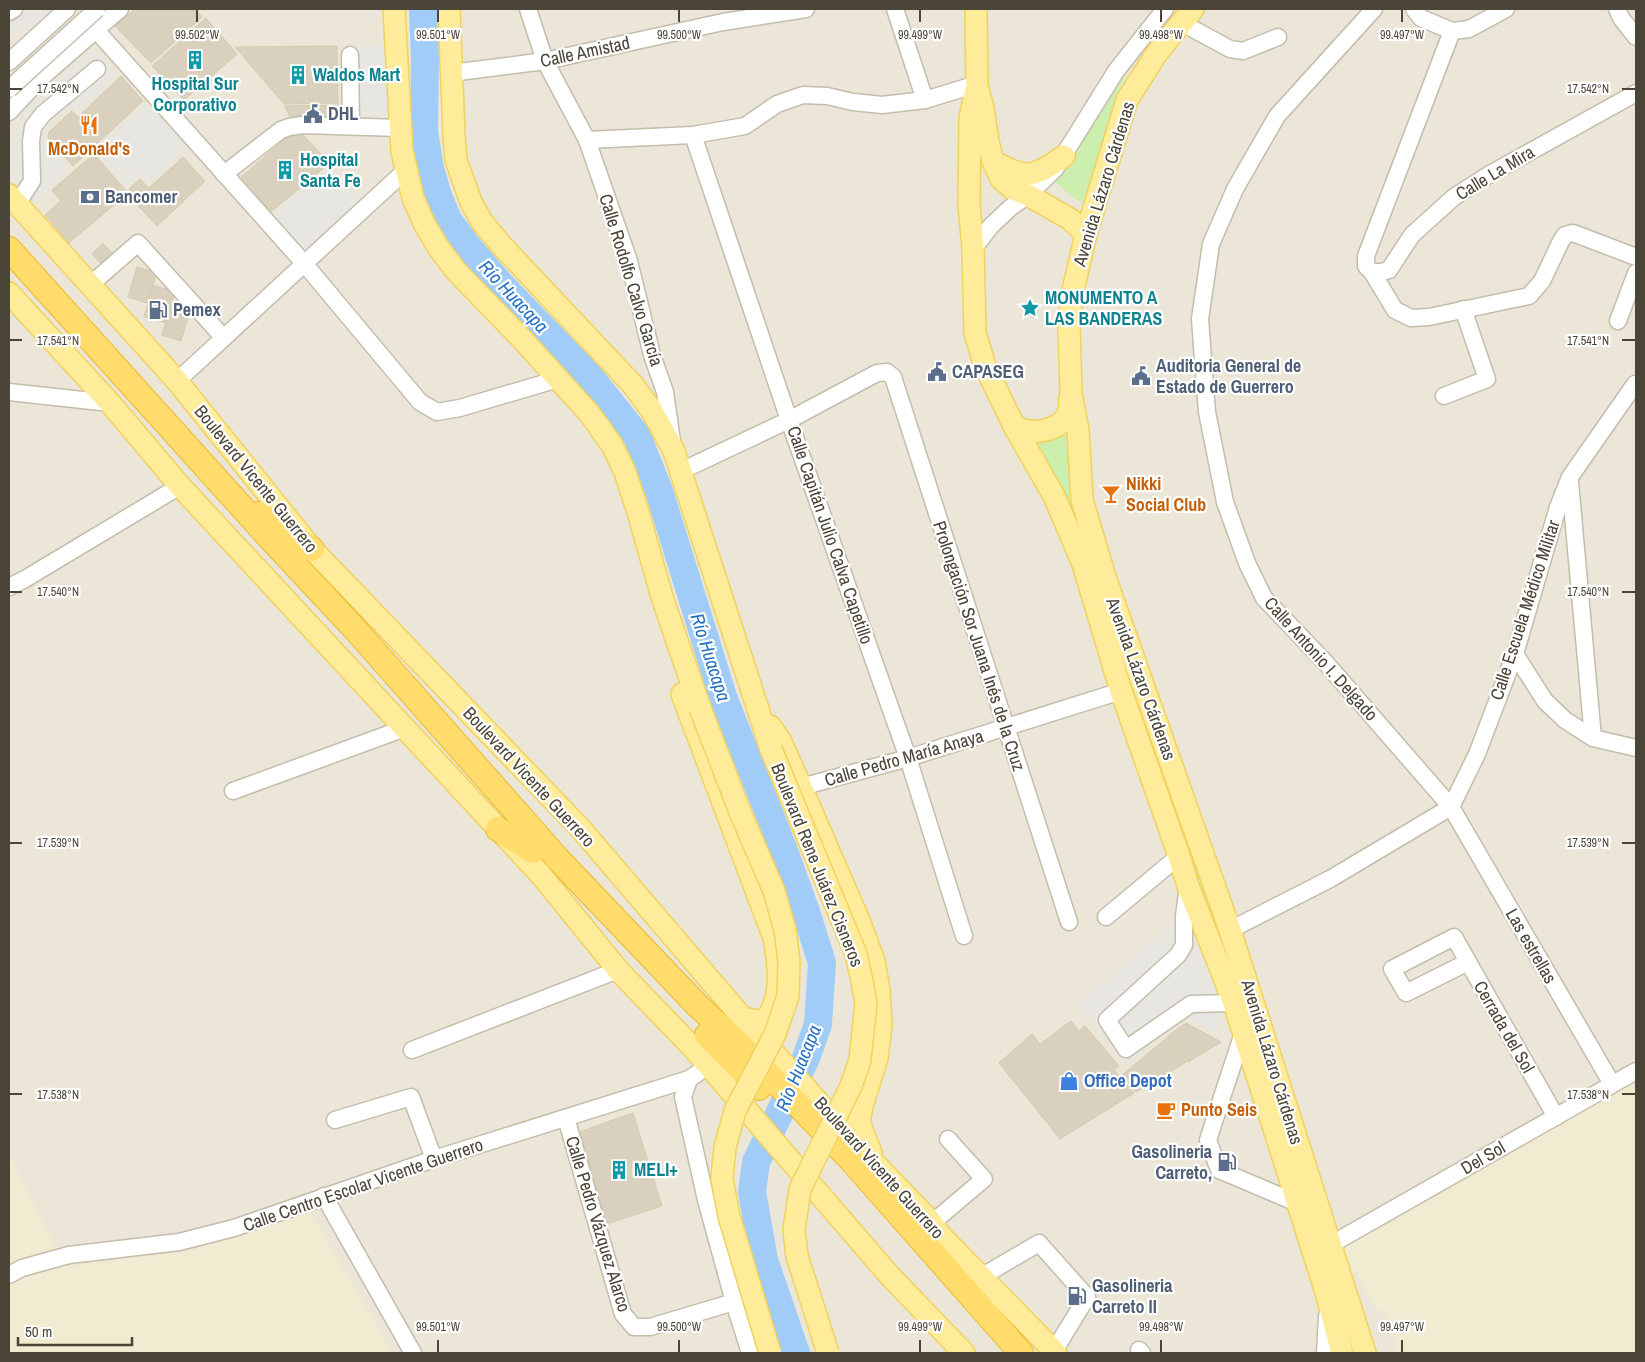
<svg xmlns="http://www.w3.org/2000/svg" width="1645" height="1362" font-family="'Archivo Narrow',sans-serif">
  <rect width="100%" height="100%" fill="#f6f4ea"/>
  <rect fill="#ebe6d7" x="9" y="9" width="1627" height="1344"/>
  <g fill="#f1ebd2">
    <polygon points="1636,1080 1636,1353 1396,1353 1396,1338 1392,1324 1385,1315 1376,1308 1342,1249"/>
    <polygon points="9,1155 59,1252 9,1268"/>
    <polygon points="310,1212 392,1353 9,1353 9,1281 25,1273 67,1266 190,1251"/>
  </g>
  <g fill="#cceeaf">
    <path d="M1169 9H1175C1159 29 1136 53 1125 76 1107 116 1098 162 1086 204L1073 198 1053 180 1110 86Z"/>
    <polygon points="1068,425 1176,800 1359,1353 1353,1353 1030,438"/>
  </g>
  <g fill="#e7e6e1">
    <polygon points="9,9 50,9 52,12 25,35 21,26 9,36"/>
    <polygon points="392,45 393,122 342,124 340,47"/>
    <polygon points="94,48 117,75 78,112 71,105 46,128 43,140 69,168 31,204 13,179 11,150 19,121 29,104"/>
    <polygon points="146,104 188,148 149,184 140,173 127,186 94,151"/>
    <polygon points="331,165 361,199 303,252 271,216"/>
    <polygon points="1179,924 1194,929 1222,1008 1216,1032 1186,1016 1127,1065 1078,1005 1171,926"/>
  </g>
  <g fill="none" stroke-linecap="round" stroke-linejoin="round">
    <polyline stroke="#a1ccf8" stroke-width="28" points="423,9 425,56 424,131 430,169 438,196 448,220 468,247 501,285 590,377 637,436 659,491 723,697 784,851 806,912 822,963 818,1024 806,1058 756,1162 752,1192 764,1260 796,1353"/>
  </g>
  <g fill="#d9d1be" stroke="#d5cab0">
    <polygon points="135,9 195,9 202,17 151,63 115,26"/>
    <polygon points="206,18 237,54 184,100 152,66"/>
    <polygon points="337,46 338,103 284,104 235,47"/>
    <polygon points="121,76 143,101 73,166 48,138 49,132 72,111 78,117"/>
    <polygon points="339,105 337,122 293,124 285,106"/>
    <polygon points="297,129 330,163 271,212 241,177"/>
    <polygon points="94,154 128,193 69,243 45,215 61,201 52,190"/>
    <polygon points="183,157 205,181 157,226 129,196 132,192 129,189 140,179 149,188"/>
    <polygon points="103,243 115,256 103,266 92,254"/>
    <polygon points="137,267 157,273 147,303 128,297"/>
    <polygon points="153,285 175,292 166,323 144,317"/>
    <polygon points="171,305 190,311 181,341 162,335"/>
    <polygon points="1071,1021 1079,1031 1085,1026 1119,1066 1114,1070 1134,1093 1060,1139 999,1063 1032,1034 1040,1044"/>
    <polygon points="1186,1023 1221,1042 1188,1062 1168,1036"/>
    <polygon points="1168,1037 1186,1062 1136,1092 1122,1075"/>
    <polygon points="633,1113 662,1206 606,1224 576,1133"/>
  </g>
  <g fill="none" stroke-linecap="round" stroke-linejoin="round">
    <g stroke="#c3bdab" stroke-width="19">
      <g id="minor">
        <polyline points="528,9 545,61 587,140 629,261 652,355 665,392 672,441"/>
        <polyline points="895,9 925,100"/>
        <polyline points="1374,9 1277,116 1235,189 1211,244 1200,319 1207,412 1225,502 1247,563 1264,598 1325,662 1451,807 1612,1084"/>
        <polyline points="1414,9 1421,18 1452,31 1469,29 1506,9"/>
        <polyline points="1617,9 1621,18 1636,37"/>
        <polyline points="9,12 14,9"/>
        <polyline points="1182,23 1230,49 1243,51 1278,37"/>
        <polyline points="96,30 303,262 420,402 437,412 460,408 558,379"/>
        <polyline points="1452,31 1366,256 1366,266 1372,272 1395,310 1411,318 1429,317 1529,296 1542,281 1561,241 1565,235 1573,233 1636,257"/>
        <polyline points="350,55 351,126"/>
        <polyline points="9,62 67,9"/>
        <polyline points="451,73 545,61 723,22 806,9"/>
        <polyline points="9,112 42,77 120,9"/>
        <polyline points="693,135 789,420 908,758 964,936"/>
        <polyline points="587,140 693,135 745,126 777,104 803,95 827,96 853,102 882,105 925,100 977,84"/>
        <polyline points="224,174 281,130 289,127 302,125 400,128"/>
        <polyline points="17,204 32,181 31,141 33,127 43,114 97,69"/>
        <polyline points="973,249 991,226 1010,208 1028,195 1055,169 1116,71 1165,9"/>
        <polyline points="1372,272 1381,272 1389,270 1412,235 1454,197 1490,174 1636,93"/>
        <polyline points="90,285 138,243 223,337"/>
        <polyline points="1618,321 1636,273"/>
        <polyline points="177,381 406,170"/>
        <polyline points="9,392 110,403"/>
        <polyline points="1444,396 1487,379 1463,309"/>
        <polyline points="681,471 789,420 877,373 887,372 893,377 1069,922"/>
        <polyline points="1570,482 1593,738"/>
        <polyline points="9,587 25,579 180,486"/>
        <polyline points="1515,654 1545,701 1565,720 1593,738 1636,748"/>
        <polyline points="801,787 908,758 1121,691"/>
        <polyline points="233,791 405,728"/>
        <polyline points="1188,886 1184,916 1184,945 1178,955 1107,1020 1126,1049 1191,1004 1234,1003"/>
        <polyline points="1106,917 1179,856"/>
        <polyline points="1230,930 1330,879 1451,807 1477,754 1515,654 1558,507 1570,477 1635,384"/>
        <polyline points="1468,962 1406,993 1392,969 1454,937 1556,1117"/>
        <polyline points="1243,1033 1208,1140 1219,1170 1297,1203"/>
        <polyline points="412,1050 618,970"/>
        <polyline points="689,1079 683,1097 706,1200 734,1302 750,1353"/>
        <polyline points="566,1118 623,1314 634,1327 650,1327 734,1302"/>
        <polyline points="335,1120 411,1097 434,1159"/>
        <polyline points="324,1196 413,1353"/>
        <polyline points="932,1223 984,1179 948,1139"/>
        <polyline points="1330,1245 1636,1071"/>
        <polyline points="9,1275 22,1268 69,1255 179,1242 234,1228 434,1159 689,1079 698,1073 707,1063"/>
        <polyline points="981,1277 1039,1243 1087,1297 1054,1351"/>
        <polyline points="1139,1350 1142,1353"/>
        <polyline points="1325,1353 1327,1316"/>
      </g>
    </g>
    <g stroke="#f0d25e" stroke-width="24">
      <g id="major">
        <polyline points="394,9 402,151 413,198 424,223 438,247 456,271 521,338 589,413 612,445 625,472 638,512 662,597 700,708"/>
        <polyline points="449,9 454,136 456,160 471,202 482,222 503,247 633,385 652,411 674,451 771,749"/>
        <polyline points="976,9 977,86 983,108 988,142 993,161 1001,179 1013,189 1028,195 1070,219 1086,234"/>
        <polyline points="1193,9 1157,53 1127,100 1086,234 1072,295 1069,327 1071,392 1078,431 1082,500 1106,580 1230,930 1365,1353"/>
        <polyline points="977,86 970,118 969,204 973,249 975,333 985,366 1014,426 1054,496 1083,564 1121,691 1179,856 1188,886 1234,1003 1326,1292 1342,1353"/>
        <path d="M993 161C1026 180 1033 178 1064 156"/>
        <polyline points="9,195 177,381 312,549 580,828 752,1029 860,1148 932,1223 939,1234 1056,1353"/>
        <polyline points="9,293 110,403 180,486 541,875 618,970 695,1050 890,1276 964,1353"/>
        <path d="M1014 426C1019 428 1024 431 1030 431 1044 433 1066 426 1069 410 1070 407 1070 402 1070 398"/>
        <path d="M682 694 774 938C779 966 783 996 766 1020L757 1021 743 1018"/>
        <polyline points="770,726 780,740 801,787 860,923 874,961 879,990 881,1024 877,1058 862,1106 859,1122 871,1153"/>
      </g>
    </g>
    <g stroke="#edb82c" stroke-width="26">
      <g id="highway">
        <polyline points="9,249 266,534 353,627 558,859 697,1005 743,1048 851,1160 1021,1353"/>
        <polyline points="259,514 312,549"/>
        <polyline points="498,829 533,851"/>
        <polyline points="707,1035 759,1088"/>
      </g>
    </g>
    <use href="#minor" stroke="#fff" stroke-width="16"/>
    <use href="#major" stroke="#ffec9a" stroke-width="21"/>
    <use href="#highway" stroke="#ffdc6c" stroke-width="24"/>
    <g stroke="#c3bdab" stroke-width="19" stroke-linecap="butt">
      <polyline id="minor-bridge" points="9,89 97,9"/>
    </g>
    <g stroke="#f0d25e" stroke-width="24" stroke-linecap="butt">
      <g id="major-bridge">
        <polyline points="700,708 740,812 774,891 785,930 789,961 788,996 775,1034 735,1111 725,1147 722,1179 729,1216 770,1353"/>
        <polyline points="771,749 856,954 862,981 866,1004 860,1060 851,1086 800,1189 794,1230 797,1256 828,1353"/>
      </g>
    </g>
    <use href="#minor-bridge" stroke="#fff" stroke-width="16"/>
    <use href="#major-bridge" stroke="#ffec9a" stroke-width="21"/>
  </g>
  <path fill="none" stroke="#4b4537" stroke-width="2" d="M197 10V22M438 10V22M679 10V22M920 10V22M1161 10V22M1402 10V22M10 89H22M1622 89H1635M10 340H22M1622 340H1635M10 592H22M1622 592H1635M10 843H22M1622 843H1635M10 1094H22M1622 1094H1635M438 1340V1352M679 1340V1352M920 1340V1352M1161 1340V1352M1402 1340V1352"/>
  <defs>
    <g id="building-bare" transform="scale(1.5)"><path d="M-4-6H4V6H1V3H-1V6H-4ZM-2.5-4.3h1.7v1.8h-1.7ZM.8-4.3h1.7v1.8H.8ZM-2.5-1h1.7V.8h-1.7ZM.8-1h1.7V.8H.8Z" fill="#0f9aa8" stroke="#fff" stroke-width="2.5" paint-order="stroke"/></g>
    <g id="civic-bare" transform="scale(1.5)"><path d="M-.6-6.5H3V-4.5H.6V-3L4-1V1h2V6H-6V1h2V-1L-.6-3ZM-1.2 2.5V6h2.4V2.5Z" fill="#5c6f8a" stroke="#fff" stroke-width="2.5" paint-order="stroke"/></g>
    <g id="restaurant-bare" transform="scale(1.5)"><path d="M-5-6h1v4h1v-4h1v4h1v-4h1v5L-1.5 .5V6h-2V.5L-5-1ZM5-6V6H3V1.5H1.5Q1.5-4 5-6Z" fill="#e8710a" stroke="#fff" stroke-width="2.5" paint-order="stroke"/></g>
    <g id="bank-bare" transform="scale(1.5)"><path d="M-6-4H6V4H-6ZM0-2.3a2.3 2.3 0 1 0 0 4.6a2.3 2.3 0 1 0 0-4.6Z" fill="#5c6f8a" stroke="#fff" stroke-width="2.5" paint-order="stroke"/></g>
    <g id="sight-bare" transform="scale(1.5)"><path d="M0-6L1.8-2.2L6-1.7L2.9 1.2L3.7 5.4L0 3.3L-3.7 5.4L-2.9 1.2L-6-1.7L-1.8-2.2Z" fill="#0f9aa8" stroke="#fff" stroke-width="2.5" paint-order="stroke"/></g>
    <g id="fuel-bare" transform="scale(1.5)"><path d="M-5.5-6h7V0h2V4h1.3V-2.5L3-4.5l.8-.8L6-3V5H2.5V1h-1V6h-7ZM-4.2-4.7v3.2H.2V-4.7Z" fill="#5c6f8a" stroke="#fff" stroke-width="2.5" paint-order="stroke"/></g>
    <g id="bar-bare" transform="scale(1.5)"><path d="M-6-5H6L.8 .8V4.5H3.5V6h-7V4.5H-.8V.8Z" fill="#e8710a" stroke="#fff" stroke-width="2.5" paint-order="stroke"/></g>
    <g id="shop-bare" transform="scale(1.5)"><path d="M-5-2.5h2.3a2.7 3.5 0 0 1 5.4 0H5L5.5 6h-11ZM-1.5-2.5h3a1.5 2.3 0 0 0-3 0Z" fill="#3f7fe0" stroke="#fff" stroke-width="2.5" paint-order="stroke"/></g>
    <g id="cafe-bare" transform="scale(1.5)"><path d="M-5.5-4.5H6V0H3Q3 3.5 0 3.5H-2.5Q-5.5 3.5-5.5 0ZM3-3.2v2h1.7v-2ZM-6 4.5H4V6H-6Z" fill="#e8710a" stroke="#fff" stroke-width="2.5" paint-order="stroke"/></g>
  </defs>
  <g fill-rule="evenodd">
    <use href="#building-bare" x="195" y="60"/>
    <use href="#building-bare" x="298" y="75"/>
    <use href="#civic-bare" x="313" y="114"/>
    <use href="#restaurant-bare" x="89" y="125"/>
    <use href="#building-bare" x="285" y="170"/>
    <use href="#bank-bare" x="90" y="197"/>
    <use href="#sight-bare" x="1030" y="308"/>
    <use href="#fuel-bare" x="158" y="310"/>
    <use href="#civic-bare" x="937" y="372"/>
    <use href="#civic-bare" x="1141" y="376"/>
    <use href="#bar-bare" x="1111" y="494"/>
    <use href="#shop-bare" x="1069" y="1081"/>
    <use href="#cafe-bare" x="1166" y="1110"/>
    <use href="#fuel-bare" x="1227" y="1162"/>
    <use href="#building-bare" x="619" y="1170"/>
    <use href="#fuel-bare" x="1077" y="1296"/>
  </g>
  <g text-anchor="middle" stroke-width="4.5" stroke-linejoin="round" paint-order="stroke">
    <g font-size="18" fill="#4b4537" stroke="#fff">
      <text transform="translate(585 52) rotate(-12)" y="6">Calle Amistad</text>
      <text transform="translate(1495 173) rotate(-31)" y="6">Calle La Mira</text>
      <text transform="translate(1104 184) rotate(-73)" y="6">Avenida Lázaro Cárdenas</text>
      <text transform="translate(631 280) rotate(73)" y="6">Calle Rodolfo Calvo García</text>
      <text transform="translate(256 479) rotate(51)" y="6">Boulevard Vicente Guerrero</text>
      <text transform="translate(830 535) rotate(71)" y="6">Calle Capitán Julio Calva Capetillo</text>
      <text transform="translate(1525 610) rotate(-72)" y="6">Calle Escuela Médico Militar</text>
      <text transform="translate(979 646) rotate(72)" y="6">Prolongación Sor Juana Inés de la Cruz</text>
      <text transform="translate(1321 659) rotate(48)" y="6">Calle Antonio I. Delgado</text>
      <text transform="translate(1141 679) rotate(70)" y="6">Avenida Lázaro Cárdenas</text>
      <text transform="translate(904 758) rotate(-16)" y="6">Calle Pedro María Anaya</text>
      <text transform="translate(529 777) rotate(47)" y="6">Boulevard Vicente Guerrero</text>
      <text transform="translate(817 865) rotate(68)" y="6">Boulevard Rene Juárez Cisneros</text>
      <text transform="translate(1531 946) rotate(60)" y="6">Las estrellas</text>
      <text transform="translate(1504 1027) rotate(60)" y="6">Cerrada del Sol</text>
      <text transform="translate(1272 1062) rotate(73)" y="6">Avenida Lázaro Cárdenas</text>
      <text transform="translate(1483 1158) rotate(-30)" y="6">Del Sol</text>
      <text transform="translate(879 1168) rotate(48)" y="6">Boulevard Vicente Guerrero</text>
      <text transform="translate(363 1185) rotate(-19)" y="6">Calle Centro Escolar Vicente Guerrero</text>
      <text transform="translate(598 1224) rotate(73)" y="6">Calle Pedro Vázquez Alarco</text>
    </g>
    <g font-size="18" font-weight="bold" fill="#0d838f" stroke="#fff" text-anchor="start">
      <text x="313" y="81">Waldos Mart</text>
      <text x="195" y="90" text-anchor="middle">Hospital Sur<tspan x="195" dy="21">Corporativo</tspan></text>
      <text x="300" y="166">Hospital<tspan x="300" dy="21">Santa Fe</tspan></text>
      <text x="1045" y="304">MONUMENTO A<tspan x="1045" dy="21">LAS BANDERAS</tspan></text>
      <text x="634" y="1176">MELI+</text>
    </g>
    <g font-size="18" font-weight="bold" fill="#4e5e75" stroke="#fff" text-anchor="start">
      <text x="328" y="120">DHL</text>
      <text x="105" y="203">Bancomer</text>
      <text x="173" y="316">Pemex</text>
      <text x="1156" y="372">Auditoria General de<tspan x="1156" dy="21">Estado de Guerrero</tspan></text>
      <text x="952" y="378">CAPASEG</text>
      <text x="1212" y="1158" text-anchor="end">Gasolineria<tspan x="1212" dy="21">Carreto,</tspan></text>
      <text x="1092" y="1292">Gasolineria<tspan x="1092" dy="21">Carreto II</tspan></text>
    </g>
    <g font-size="18" font-weight="bold" fill="#c56008" stroke="#fff" text-anchor="start">
      <text x="89" y="155" text-anchor="middle">McDonald's</text>
      <text x="1126" y="490">Nikki<tspan x="1126" dy="21">Social Club</tspan></text>
      <text x="1181" y="1116">Punto Seis</text>
    </g>
    <g font-size="18" font-weight="bold" fill="#366cbe" stroke="#fff" text-anchor="start">
      <text x="1084" y="1087">Office Depot</text>
    </g>
    <g font-size="19" font-style="italic" fill="#2371c4" stroke="#fff">
      <text transform="translate(514 296) rotate(47)" y="7">Río Huacapa</text>
      <text transform="translate(711 657) rotate(72)" y="7">Río Huacapa</text>
      <text transform="translate(798 1068) rotate(-68)" y="7">Río Huacapa</text>
    </g>
  </g>
  <g font-size="12" text-anchor="middle" fill="#4b4537" stroke="#fff" stroke-width="4.5" stroke-linejoin="round" paint-order="stroke">
    <text x="197" y="39">99.502°W</text>
    <text x="438" y="39">99.501°W</text>
    <text x="679" y="39">99.500°W</text>
    <text x="920" y="39">99.499°W</text>
    <text x="1161" y="39">99.498°W</text>
    <text x="1402" y="39">99.497°W</text>
    <text x="58" y="93">17.542°N</text>
    <text x="1588" y="93">17.542°N</text>
    <text x="58" y="345">17.541°N</text>
    <text x="1588" y="345">17.541°N</text>
    <text x="58" y="596">17.540°N</text>
    <text x="1588" y="596">17.540°N</text>
    <text x="58" y="847">17.539°N</text>
    <text x="1588" y="847">17.539°N</text>
    <text x="58" y="1099">17.538°N</text>
    <text x="1588" y="1099">17.538°N</text>
    <text x="438" y="1331">99.501°W</text>
    <text x="679" y="1331">99.500°W</text>
    <text x="920" y="1331">99.499°W</text>
    <text x="1161" y="1331">99.498°W</text>
    <text x="1402" y="1331">99.497°W</text>
  </g>
  <rect width="1645" height="1362" fill="none" stroke="#4b4537" stroke-width="20"/>
  <path d="M18 1337v8h114v-8" fill="none" stroke="#4b4537" stroke-width="2.5"/>
  <text x="25" y="1337" font-size="15" fill="#4b4537" stroke="#ffffff" stroke-width="4" paint-order="stroke">50 m</text>
</svg>
